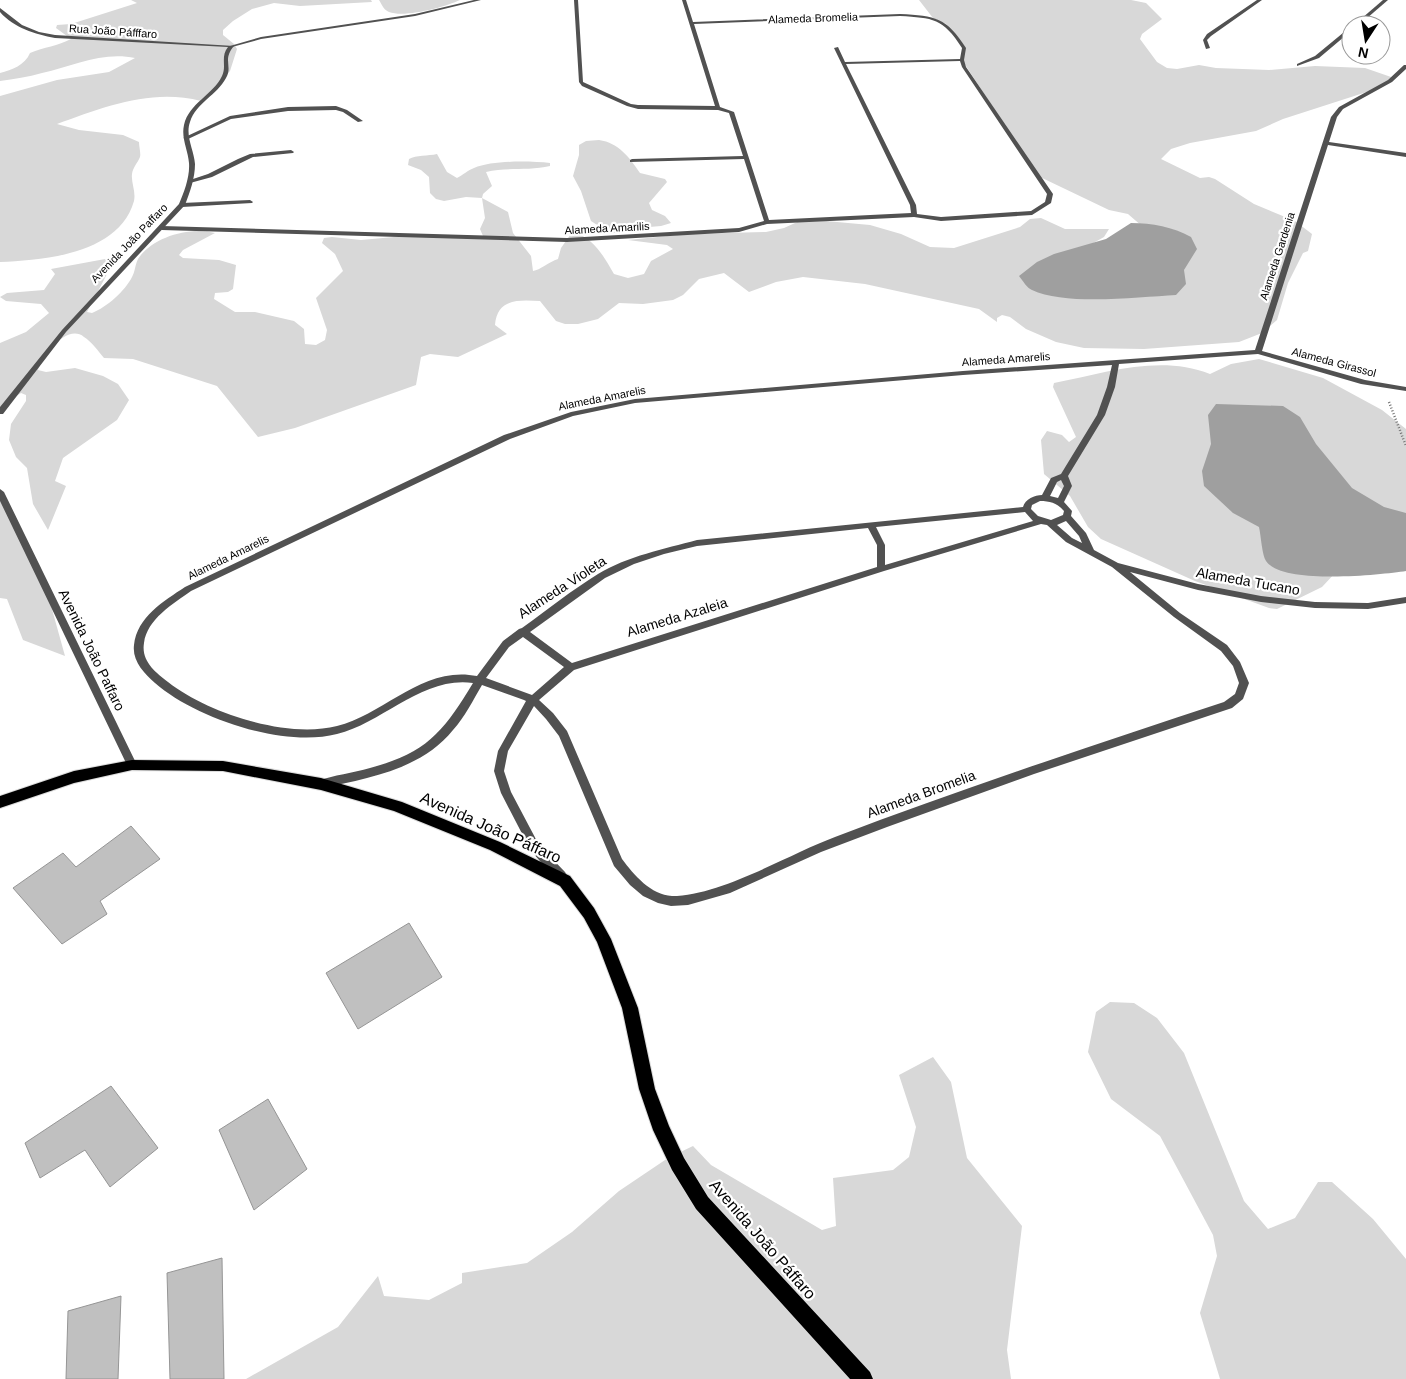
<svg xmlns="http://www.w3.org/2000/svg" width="1406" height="1379" font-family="Helvetica,sans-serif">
  <rect width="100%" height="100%" fill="#fff"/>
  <g fill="#d8d8d8">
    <path d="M131 0H371L372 2 300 6 274 3 252 9 233 21 223 30V35L234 44 237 49 230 71 201 101C152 88 103 107 57 124L79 130 123 135 139 142C139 147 141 153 140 157 137 164 133 167 132 174 131 183 136 191 134 201 119 254 45 260 0 262V96L57 80 109 72 135 58C103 51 73 66 42 73 28 77 14 79 0 81V73C12 70 25 65 30 53 44 47 58 46 71 39L56 28 57 25 71 24 137 3Z"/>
    <path d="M379 0H460C445 7 405 18 389 12 384 10 382 5 379 0Z"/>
    <path d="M919 0H1131L1146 3 1162 19 1142 34 1140 39 1157 62 1167 68 1177 69 1199 65 1216 68 1269 70 1315 66 1365 68 1394 78 1379 88 1283 119 1256 131 1190 143 1171 149 1161 159 1200 178 1209 177 1215 179 1254 204 1295 221 1312 234 1308 251 1303 253 1288 283 1277 320 1262 333 1239 342 1144 349 1084 348 1056 342 1026 329 1010 317 1002 315 997 318V322L979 309 865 284 803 277 776 282 749 292 724 273 699 279 683 295 673 300 643 304 619 303 598 319 578 324H565L556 321 540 301C519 300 497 298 495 325L507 334 458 357 430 354 421 357 416 385 295 428 258 437 217 386 133 359 104 358C98 351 92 342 84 337 67 323 43 356 38 370L46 372 75 368 103 376 118 384 129 400 117 420 63 458 55 481 66 486 48 530 33 504 27 468 16 457 9 440 11 424 26 401V395L21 393 6 403 0 411V343L26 332 49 313 41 304 6 301 0 297 7 293 44 290 55 274 51 269 116 257 87 312 92 313C107 307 125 291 132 277 135 272 135 265 138 259 152 237 190 226 215 233L183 250 179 255 183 258 219 260 236 265 233 289 228 292 215 293 214 299 235 312H255L294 321 304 329 305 344 316 345 325 340 327 330 316 298 343 271 335 254 322 243 324 238 332 237 361 240 405 236H483L480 229 485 218 482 198 466 197 444 201 436 199 430 193 429 177 421 170 408 165 409 159C416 155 428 156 437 154L447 172 457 178C463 175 468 170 474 168 493 160 530 161 550 163V166C529 171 507 167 486 172L492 186 483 194 482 198 508 212 513 233 531 256 533 271C540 270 549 262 558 259L561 248 573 231C595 240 603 255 614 274L628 278 644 274 651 261 673 249 667 245 628 240 687 234 766 232 784 228 804 219 870 225 901 234 930 247 954 248 1020 227 1030 219 1041 218 1065 229H1109L1104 237 1047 269 1143 227 1128 214 1109 210 1038 176 962 60 964 48 946 24 933 18Z"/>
    <path d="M599 140C619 143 629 157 640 173L665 179 667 182 649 203 652 210 665 216 671 223 661 226 626 229 618 233 608 232 591 221 581 191 573 176 579 155V145L586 141Z"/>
    <path d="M1259 359 1323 378 1382 410 1406 429V526L1336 572 1322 587 1277 609 1269 608 1195 581 1101 539 1088 527 1070 496 1044 474 1041 440 1047 431 1062 435 1069 442 1076 437 1053 387 1054 383C1105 373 1160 354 1210 374L1231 364Z"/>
    <polygon points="0,500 40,566 65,656 23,640 7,599 0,598"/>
    <polygon points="1110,1002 1134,1003 1157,1018 1184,1053 1244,1201 1268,1229 1295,1218 1318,1182 1332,1182 1373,1219 1406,1259 1406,1379 1220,1379 1200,1313 1217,1256 1213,1235 1160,1136 1111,1099 1088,1052 1096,1012"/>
    <polygon points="933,1057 951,1082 967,1158 1022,1226 1007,1350 1011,1379 246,1379 338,1327 378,1276 384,1296 429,1300 462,1283 462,1273 527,1263 572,1232 619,1191 668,1158 693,1146 711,1165 822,1230 836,1226 833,1178 893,1170 909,1157 916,1127 899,1075"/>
  </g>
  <g fill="#9f9f9f">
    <path d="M1131 223C1152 223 1173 227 1191 237L1197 249 1184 270 1186 284 1176 295C1139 297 1065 306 1032 290 1027 288 1023 281 1019 276L1037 262 1054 254 1106 239Z"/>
    <path d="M1216 404 1283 406 1300 417 1316 444 1352 488 1384 507 1406 513V571C1380 575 1282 585 1266 561 1262 555 1261 536 1259 527L1233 513 1204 486 1202 471 1211 444 1208 415Z"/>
  </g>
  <g fill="#c0c0c0" stroke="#959595">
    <polygon points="131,826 160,859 100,901 107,914 62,944 13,888 63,853 76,867"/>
    <polygon points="409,923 442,977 358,1029 326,973"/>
    <polygon points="111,1086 158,1148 110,1187 85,1150 40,1178 25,1143"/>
    <polygon points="268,1099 307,1169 254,1210 219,1130"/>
    <polygon points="222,1258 224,1379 170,1379 167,1273"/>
    <polygon points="121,1296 118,1379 66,1379 68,1311"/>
  </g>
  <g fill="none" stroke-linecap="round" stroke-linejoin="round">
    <g stroke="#dbdbdb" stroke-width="2">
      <polygon id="primary" points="132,760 223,761 321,778 402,802 500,842 570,876 594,908 611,939 638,1008 655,1089 669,1126 684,1158 708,1197 870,1372 873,1379 850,1379 696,1209 672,1170 653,1130 639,1089 622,1008 597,942 584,918 560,886 490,850 394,811 321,790 223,771 132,770 74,783 0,808 0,796 74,771"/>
    </g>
    <polyline stroke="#737373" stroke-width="2.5" stroke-dasharray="1 2" stroke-linecap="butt" points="1389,402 1406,446"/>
    <g fill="#515151" fill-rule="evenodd">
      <polygon points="336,106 347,110 363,121 358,122 343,112 336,110 288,111 231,119 188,139 183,138 230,116 288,107"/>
      <polygon points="291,150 294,152 293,153 253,157 212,177 190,183 187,181 208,174 238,159 250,154"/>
      <polygon points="250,200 253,202 252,203 182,207 179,205 182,203"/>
    </g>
    <g fill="#515151" fill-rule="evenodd">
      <polygon points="474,0 481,0 415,16 261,39 232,47 230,46 261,37 415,14"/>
      <path d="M574 0H578L583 82 631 104 638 105 715 106 682 0H686L693 22 900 14C936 16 946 17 966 48L964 60 966 67 1053 194 1051 203 1032 215 941 221 914 217 767 224 739 232 567 242 162 230 159 228 162 226 567 238 739 228 764 221 744 159 630 162V160L632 159 743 156 729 113 718 110 638 109 627 106 582 86 579 82ZM900 16C933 18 943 18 962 48L960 59 845 62 838 47 834 48 910 205 911 213 769 220 734 112 720 107 694 24ZM960 61 962 67 1047 194 1045 202 1031 211 941 217 917 214 916 205 846 64Z"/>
      <polygon points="1257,0 1262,0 1211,36 1207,40 1210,48 1206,49 1203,40 1207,34"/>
      <polygon points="1383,0 1388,0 1359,25 1354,25"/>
      <polygon points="1349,28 1351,28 1351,31 1319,58 1297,66 1297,64 1315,56"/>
      <path d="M1404 65H1406V69L1392 82 1343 109 1337 117 1329 142 1406 153V157L1328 145 1262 351 1365 380 1406 387V391L1361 384 1258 354 1119 364 1115 387 1105 415 1068 476 1072 486 1064 502 1072 511 1071 516 1086 533 1094 550 1118 563 1198 584 1261 596 1315 602 1368 603 1406 597V603L1368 609 1315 608 1261 602 1198 590 1130 572 1180 613 1227 645 1240 662 1249 683 1243 699 1232 708 1034 774 887 827 821 852 730 893 688 905 671 906 658 903 643 896 630 885 614 866 559 736 546 719 534 706 508 751 504 771 511 792 539 845 565 872 567 876 565 880 561 881 557 880 531 851 501 793 494 771 498 751 526 701 524 700 482 685C473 700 465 717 453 730 422 769 367 779 321 788L317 787 316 784 317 781C334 775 353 773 370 768 427 753 444 731 473 683 422 676 383 723 337 734 283 748 195 718 155 683 144 673 132 661 134 645 137 617 164 601 185 587L504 435 571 412 635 399 963 371 1255 350 1331 117 1339 107 1388 80ZM1112 365 1107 387 1097 415 1061 474 1051 478 1042 495C1035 495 1025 499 1023 507L697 540C664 549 628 556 598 574 572 590 547 610 522 628L519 629 503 641 477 676C423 665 385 714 337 726 286 739 208 713 168 682 155 672 141 661 144 643 147 619 173 604 191 591L510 439 573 416 635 403 963 375ZM1061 480 1064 486 1058 498 1050 496 1057 482ZM1040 501C1050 501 1057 503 1064 511L1063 515 1051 520 1038 516 1031 509 1032 505ZM1025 512 1033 521 885 565V545L876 527ZM1066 521 1079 536 1082 543 1072 538 1057 525ZM1041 524 1047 525 1066 542 1112 567 1174 617 1221 651 1233 666 1239 683 1235 694 1224 702C1094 745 964 788 835 837 789 854 721 896 672 896 651 895 634 875 622 859L567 731 553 713 539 700 574 670 884 571ZM868 528 877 545V567L572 663 530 632 605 578 634 564 664 554 697 546ZM523 637 564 667 532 695 486 678 509 647Z"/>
    </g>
    <g fill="#515151" fill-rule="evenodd">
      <path d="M0 8 22 25 39 32 55 35 234 46C222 60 233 66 226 78 217 95 196 103 190 122 185 136 194 150 195 164 195 178 190 192 185 205L66 332 3 414H0V407L62 330 179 204C184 192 190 177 189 163 188 150 181 138 184 125 189 103 213 95 222 76 227 66 220 57 228 47L55 38C35 34 14 28 0 12Z"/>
      <polygon points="0,489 4,492 137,765 136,768 132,769 128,768 127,765 0,501"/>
    </g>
    <use href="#primary" fill="#000" fill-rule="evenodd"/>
  </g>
  <g text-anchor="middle" stroke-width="4.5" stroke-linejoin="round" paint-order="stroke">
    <g font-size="11" fill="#000" stroke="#fff">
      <text transform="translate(813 18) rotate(-2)" y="4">Alameda Bromelia</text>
      <text transform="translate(113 31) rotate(4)" y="4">Rua João Páfffaro</text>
      <text transform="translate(607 228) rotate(-3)" y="4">Alameda Amarilis</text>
      <text transform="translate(129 243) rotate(-46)" y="4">Avenida João Paffaro</text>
      <text transform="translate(1277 256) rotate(-72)" y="4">Alameda Gardenia</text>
      <text transform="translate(1006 359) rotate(-4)" y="4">Alameda Amarelis</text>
      <text transform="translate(1334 362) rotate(15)" y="4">Alameda Girassol</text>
      <text transform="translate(602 398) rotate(-11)" y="4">Alameda Amarelis</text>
      <text transform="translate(228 557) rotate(-26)" y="4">Alameda Amarelis</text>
    </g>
    <g font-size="14" fill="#000" stroke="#fff">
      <text transform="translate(1248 581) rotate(10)" y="5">Alameda Tucano</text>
      <text transform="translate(562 587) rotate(-33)" y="5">Alameda Violeta</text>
      <text transform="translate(677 617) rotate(-17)" y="5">Alameda Azaleia</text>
      <text transform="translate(92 650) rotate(64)" y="5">Avenida João Paffaro</text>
      <text transform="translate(921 794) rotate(-20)" y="5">Alameda Bromelia</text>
    </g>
    <g font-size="16" fill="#000" stroke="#fff">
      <text transform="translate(491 827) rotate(24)" y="6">Avenida João Páffaro</text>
      <text transform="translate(763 1239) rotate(49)" y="6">Avenida João Páffaro</text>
    </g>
  </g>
  <g transform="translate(1366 40) rotate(192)"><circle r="24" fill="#ffffff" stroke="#999999"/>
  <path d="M0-4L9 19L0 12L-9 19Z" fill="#000000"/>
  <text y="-8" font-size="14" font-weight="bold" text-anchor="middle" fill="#000000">N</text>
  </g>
</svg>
